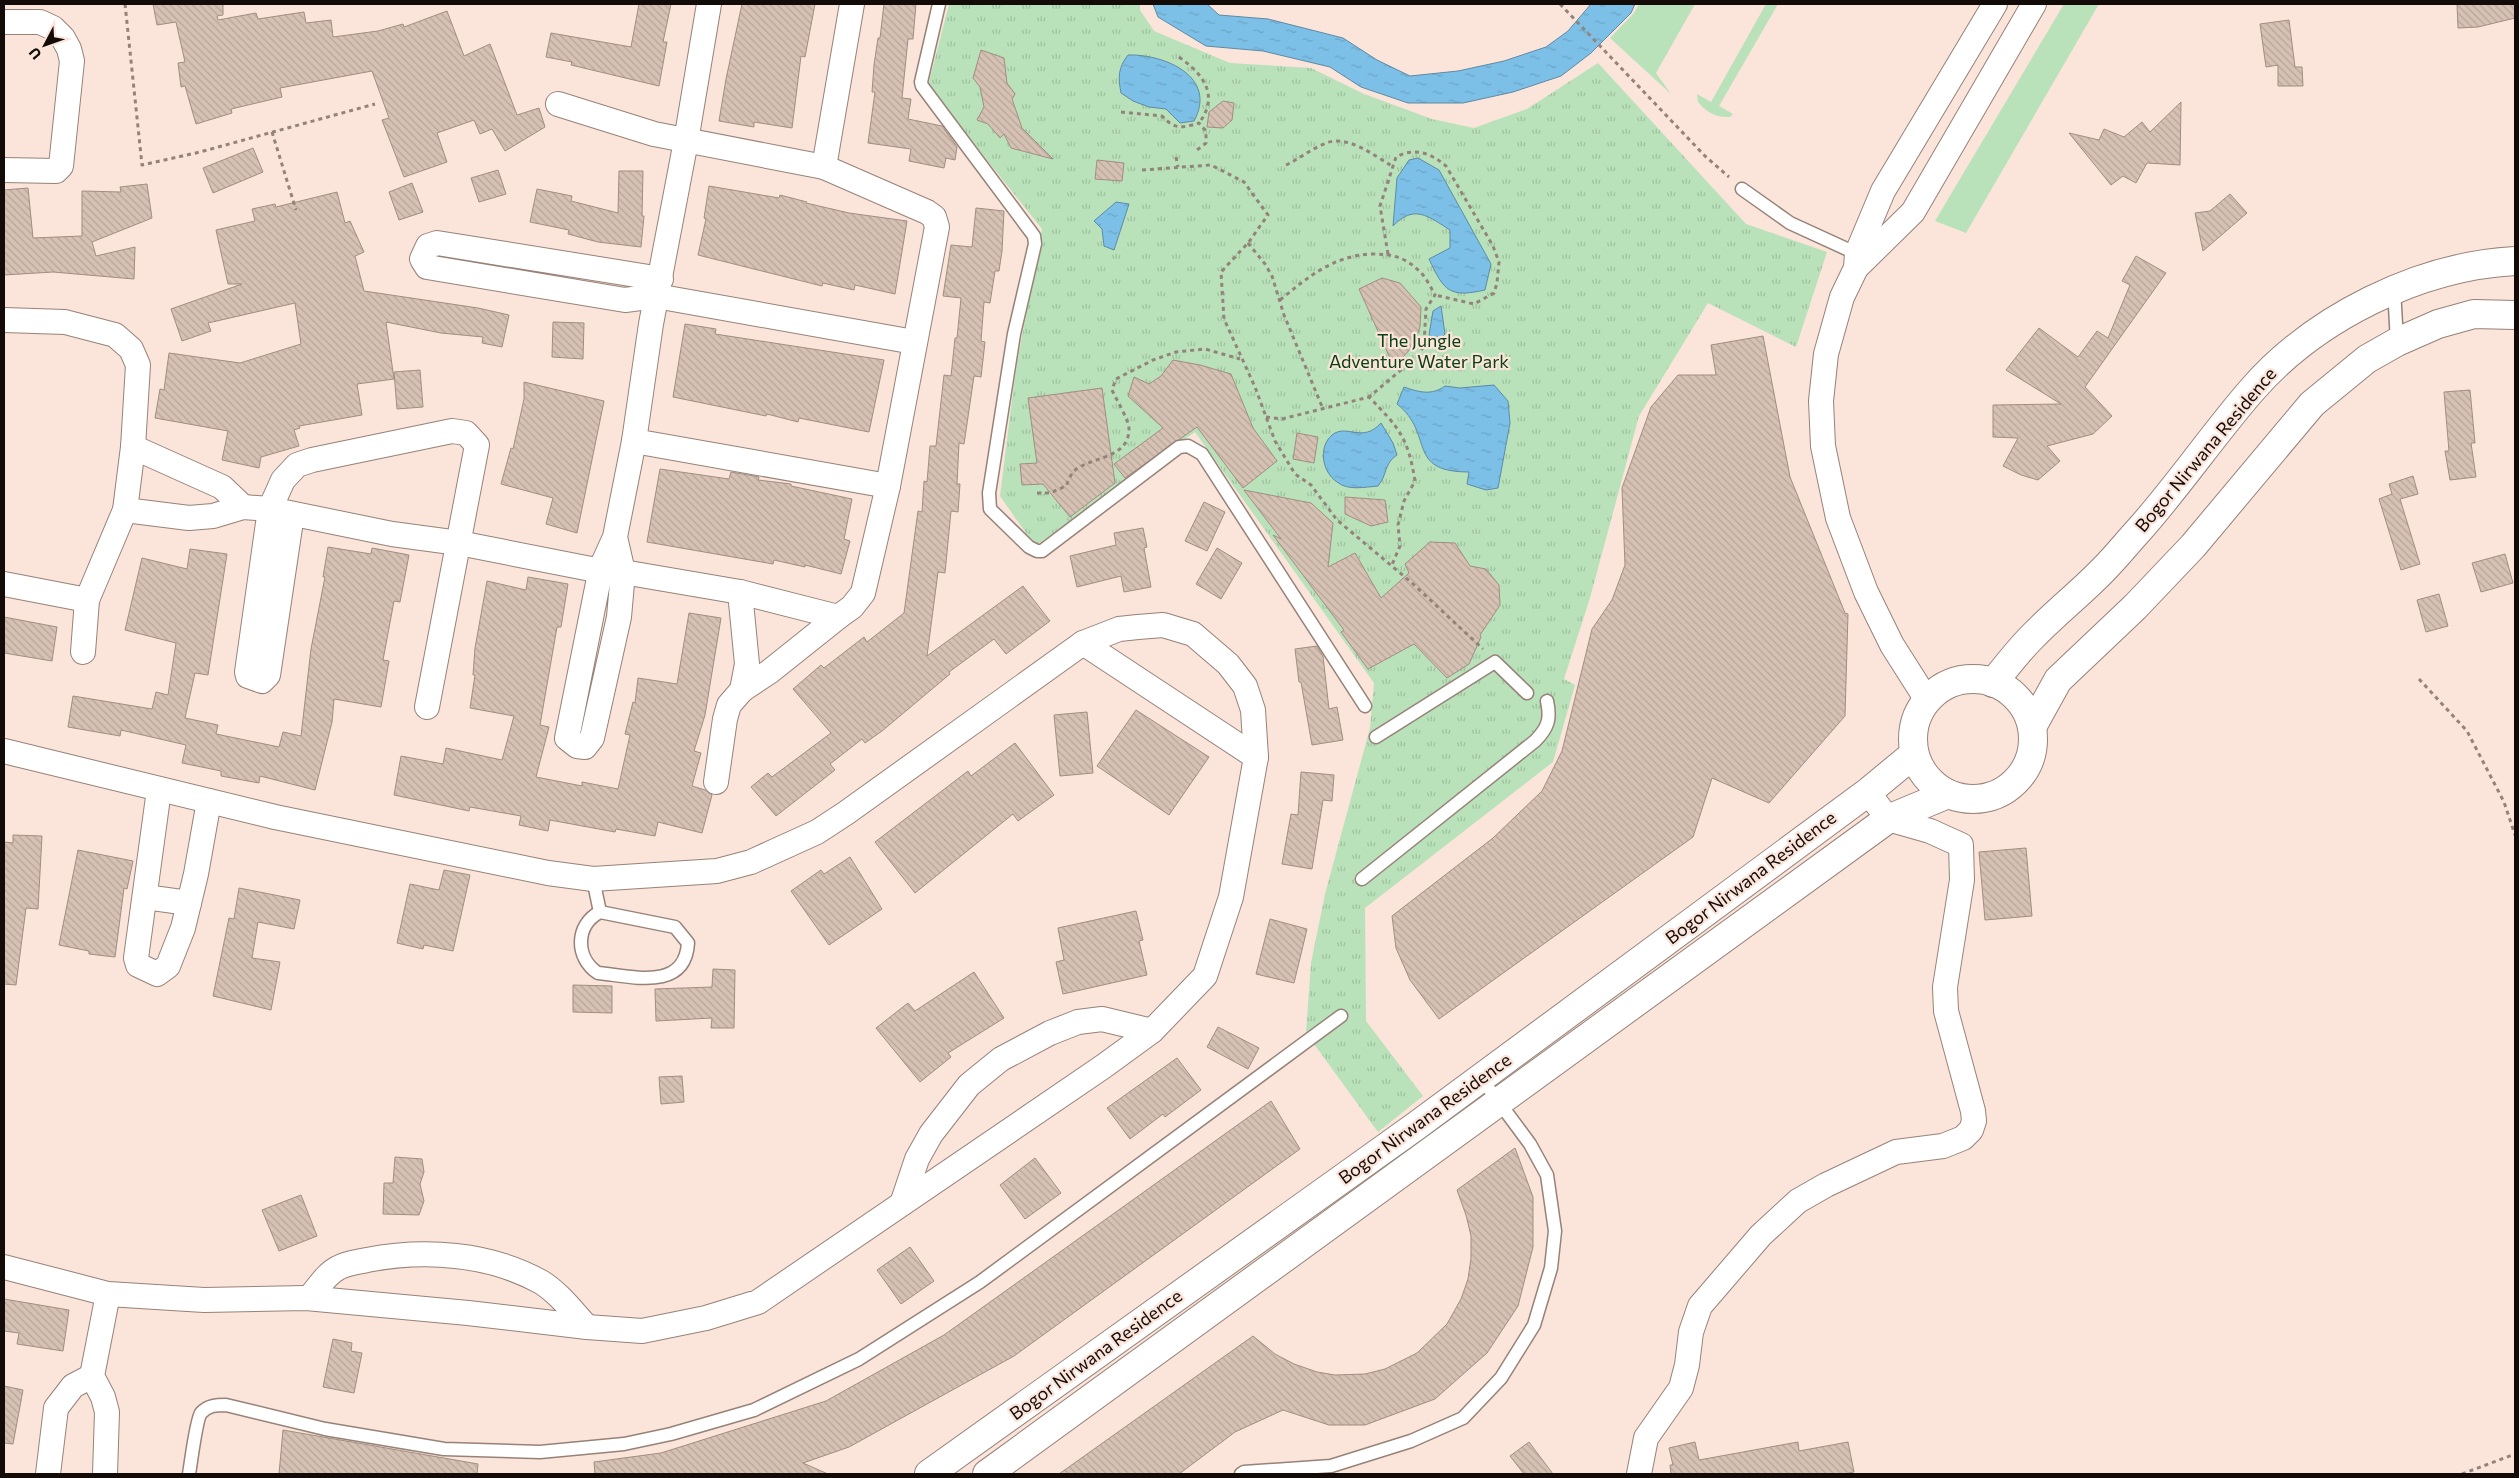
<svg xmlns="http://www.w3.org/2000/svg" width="2519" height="1478" font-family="Commissioner,sans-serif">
  <defs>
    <pattern id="park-tufts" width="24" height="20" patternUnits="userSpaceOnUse" patternTransform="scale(1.25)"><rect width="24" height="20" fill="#b9e2ba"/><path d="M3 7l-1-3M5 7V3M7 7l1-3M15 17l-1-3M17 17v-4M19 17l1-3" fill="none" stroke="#9ec19e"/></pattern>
    <pattern id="water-ripples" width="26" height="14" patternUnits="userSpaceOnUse" patternTransform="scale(1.25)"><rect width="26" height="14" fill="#7dc0e7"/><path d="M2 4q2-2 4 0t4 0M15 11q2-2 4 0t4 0" fill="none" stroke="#6ba4c5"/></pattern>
    <pattern id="building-back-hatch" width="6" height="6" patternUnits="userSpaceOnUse" patternTransform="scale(1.25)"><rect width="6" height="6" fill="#d6c2b4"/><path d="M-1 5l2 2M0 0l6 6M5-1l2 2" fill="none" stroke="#b7a599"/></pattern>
  </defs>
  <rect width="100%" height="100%" fill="#fbe4d9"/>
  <g fill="#b9e2ba">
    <polygon points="1639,4 1695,4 1656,73 1671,94 1610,38 1634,13"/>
    <path d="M1766 4H1778L1719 106 1733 114 1730 117C1716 118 1706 112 1698 102L1697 94 1711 102Z"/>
    <polygon points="2064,4 2099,4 1966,233 1935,221"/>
  </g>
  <polygon fill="url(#park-tufts)" points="949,4 1140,4 1140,10 1154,31 1230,63 1311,68 1364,94 1432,119 1474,128 1527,109 1598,63 1746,224 1827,252 1796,347 1708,303 1639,416 1590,598 1564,679 1575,685 1553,762 1365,908 1366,1021 1423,1096 1378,1132 1306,1033 1311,963 1325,894 1370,728 1374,683 1195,432 1035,546 1000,496 1016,368 1042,229 928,86"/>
  <g fill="url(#water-ripples)" stroke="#5d8aa4">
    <polygon points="1153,4 1207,4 1219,15 1268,19 1343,38 1377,60 1410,76 1458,71 1504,61 1546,47 1568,31 1591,4 1635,4 1631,13 1591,53 1561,76 1513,92 1463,103 1408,103 1361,87 1330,67 1263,51 1206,46 1158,17"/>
    <path d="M1128 55C1165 54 1218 77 1194 121L1180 123 1166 109 1149 107 1133 101 1121 93C1118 77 1118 68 1128 55Z"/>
    <path d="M1418 158 1439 170 1491 264 1485 290C1449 298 1444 291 1429 259L1450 248V230C1428 216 1414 204 1393 226L1397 178 1409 160Z"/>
    <polygon points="1116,202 1129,204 1114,250 1104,246 1102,229 1094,221"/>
    <polygon points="1441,306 1445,334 1437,342 1429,335 1433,311"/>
    <path d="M1494 385 1508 401 1510 423 1498 488 1486 490 1467 484 1469 472C1405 472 1435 434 1397 404L1404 387C1419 392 1431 396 1445 386L1460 388Z"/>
    <path d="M1381 423 1393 443 1397 455C1384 463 1387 476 1378 486 1365 487 1348 491 1337 482 1322 472 1318 447 1332 435 1347 423 1362 444 1381 423Z"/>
  </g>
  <g fill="url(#building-back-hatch)" stroke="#a18d81">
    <polygon points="153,4 223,4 223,15 217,16 218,20 256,13 258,19 304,12 306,23 331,20 333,37 378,31 403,24 404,27 447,11 464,56 490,44 517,115 539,108 545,127 505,151 492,129 480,134 474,120 437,133 447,162 404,177 382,120 389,118 372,71 280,88 282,97 231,109 232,113 196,124 185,86 181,87 178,63 185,62 176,22 157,25"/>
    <polygon points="639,4 671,4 663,42 667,42 659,86 571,65 572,62 546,57 551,33 631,47"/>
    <polygon points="742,4 815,4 805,57 801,56 792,128 754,122 754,127 719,121 726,79"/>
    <polygon points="884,4 916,4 913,39 908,39 902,98 911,99 908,119 942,126 957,147 955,160 946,158 944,168 909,161 911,149 868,143 875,92 872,92 874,65 878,38 880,38"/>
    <polygon points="2457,4 2515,4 2515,18 2478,27 2458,28"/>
    <polygon points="2289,20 2295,67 2302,67 2303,86 2278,86 2278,65 2266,67 2260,24"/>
    <polygon points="981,50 1004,58 1007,83 1015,94 1012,99 1022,128 1053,159 1011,148 1004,134 1000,138 988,124 977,120 984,107 980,87 973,78"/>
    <polygon points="1223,101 1234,103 1232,120 1223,128 1207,127 1209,112"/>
    <polygon points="2181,102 2180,165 2147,163 2136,183 2123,176 2111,185 2069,133 2099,140 2104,129 2124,137 2142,122 2150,132"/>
    <polygon points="253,148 263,172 213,193 203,168"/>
    <polygon points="1097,160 1124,163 1122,181 1095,179"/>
    <polygon points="498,170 506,194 479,202 471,178"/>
    <polygon points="619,171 643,171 642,216 644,216 641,247 598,242 568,234 569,230 530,222 537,189 572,196 571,201 618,213"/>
    <polygon points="412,183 423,212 399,220 389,192"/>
    <polygon points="147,184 152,218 92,242 96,256 135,247 134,279 53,272 4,275 4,190 28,188 33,238 82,236 82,191 121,192 120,187"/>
    <polygon points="709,186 779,198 780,195 807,202 806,203 849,213 907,221 895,294 855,285 854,290 823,283 822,286 698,255 706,219 704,218"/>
    <polygon points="337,192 345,223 350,221 364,252 355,256 364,291 478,308 509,315 502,347 482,343 483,337 441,333 386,322 394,379 357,384 362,415 299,426 300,428 294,430 299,446 261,457 259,468 222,460 228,431 155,418 160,389 164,390 169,353 240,363 301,344 295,303 208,323 211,331 182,341 171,309 242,284 228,284 216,230 255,221 252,209 275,204 276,207"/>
    <polygon points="2230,194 2247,213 2203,251 2195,213 2210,211"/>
    <polygon points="976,208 1004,211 1002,251 999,271 995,271 990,303 984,302 981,341 985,342 981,377 974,376 964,444 959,443 957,484 960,484 958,512 951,511 945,573 938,572 927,656 1023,586 1050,621 1006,654 994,639 949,672 950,674 882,731 865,743 862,739 830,764 835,770 776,816 751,787 768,773 772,777 831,733 793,689 821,665 824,668 864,637 867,642 904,613 918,511 922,512 924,481 927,482 930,446 936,446 944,375 951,376 955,338 957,338 961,298 943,296 951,245 972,247"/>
    <polygon points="2136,256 2166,273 2085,387 2112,416 2093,434 2047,446 2060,461 2038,480 2021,475 2003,466 2018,438 1993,437 1993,405 2061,404 2006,370 2039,328 2078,357 2097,331 2108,338 2130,285 2122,281"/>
    <polygon points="1382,278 1400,283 1421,307 1420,327 1413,346 1394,367 1359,289"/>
    <polygon points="553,322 584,323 583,359 552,357"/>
    <polygon points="685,324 716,329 715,334 884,360 869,432 799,418 798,422 767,414 766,416 673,397"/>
    <polygon points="1763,336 1790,477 1845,613 1848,614 1845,716 1769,803 1712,778 1693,837 1439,1019 1410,980 1396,948 1392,916 1493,838 1542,791 1562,751 1592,629 1612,600 1625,565 1622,488 1651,407 1678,375 1716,375 1711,345"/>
    <polygon points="1173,360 1200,365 1231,374 1253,428 1277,461 1243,488 1197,427 1125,478 1114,464 1163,428 1128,396 1134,377 1149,384 1161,376"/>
    <polygon points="420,370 423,407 397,409 394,372"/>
    <polygon points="524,382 604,401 577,533 546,524 553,498 501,484 511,448 513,449 524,399"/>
    <polygon points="1102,388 1115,483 1070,517 1043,484 1022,485 1020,464 1037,463 1028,398"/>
    <polygon points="2470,390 2475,443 2471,443 2476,477 2450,480 2445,451 2449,451 2444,392"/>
    <polygon points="1297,433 1318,437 1314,463 1293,459"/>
    <polygon points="660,469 729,479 731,472 759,477 758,480 791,484 791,486 852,499 844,539 850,541 841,574 805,565 805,567 774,560 773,564 647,542"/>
    <polygon points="2413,476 2418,494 2400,499 2420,564 2401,570 2379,499 2392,494 2389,484"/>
    <polygon points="1244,490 1311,503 1333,523 1328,567 1355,553 1381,598 1409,573 1405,564 1430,542 1455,543 1470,566 1486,569 1499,585 1500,605 1480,635 1481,637 1469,664 1447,678 1414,644 1368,669 1341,632 1344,630 1273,535 1281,539"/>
    <polygon points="1345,497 1385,500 1388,522 1371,526 1345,514"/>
    <polygon points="1204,502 1225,512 1207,551 1185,541"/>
    <polygon points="1143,528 1147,547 1144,548 1151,587 1124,592 1121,576 1077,587 1070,556 1116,545 1114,533"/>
    <polygon points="328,547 371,554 372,548 409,555 400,602 394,601 383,660 389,661 381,707 334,699 332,722 315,790 260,776 259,783 221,776 221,771 182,763 186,745 121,730 120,736 68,727 73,696 152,709 156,692 168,695 176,643 125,630 142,558 187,569 190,549 227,554 208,675 195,673 185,718 218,725 216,734 279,747 283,732 301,736 311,649 325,577 323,577"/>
    <polygon points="1217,548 1242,563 1221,599 1196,584"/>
    <polygon points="2505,554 2513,583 2481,592 2472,563"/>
    <polygon points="528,577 568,584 561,627 557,627 540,725 549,727 536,777 582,786 582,782 618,789 630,735 625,734 633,702 635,703 638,678 677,684 689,613 721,618 705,715 694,751 701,753 692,786 705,790 712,795 702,833 658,822 655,836 616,829 615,832 550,820 548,831 519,825 521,816 470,807 469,811 394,795 401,756 443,764 446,748 502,760 514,716 470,708 475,675 473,675 475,648 487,581 526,590"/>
    <polygon points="2439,594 2448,626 2426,632 2417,600"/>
    <polygon points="4,617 57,627 52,661 4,653"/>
    <polygon points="1317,646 1323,656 1329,709 1337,707 1343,740 1312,745 1301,682 1299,682 1295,649"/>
    <polygon points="1136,710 1209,757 1169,815 1097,766"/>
    <polygon points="1087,712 1093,773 1060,776 1054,715"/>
    <polygon points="1015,743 1054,795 1018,821 1013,814 915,893 875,842 968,771 971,776"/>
    <polygon points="1301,772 1334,775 1332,801 1323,800 1312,869 1282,864 1291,814 1298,815"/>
    <polygon points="13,835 42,836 38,909 26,908 16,985 4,984 4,842 13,843"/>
    <polygon points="2026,848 2032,916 1985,920 1979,852"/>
    <polygon points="78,850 133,861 127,889 124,888 115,957 89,954 89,951 59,945"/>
    <polygon points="850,857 882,909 829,945 791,891 821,870 824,874"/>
    <polygon points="444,870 470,875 453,951 424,945 423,949 397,943 410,884 439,890"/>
    <polygon points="239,888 300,900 294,929 258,922 252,958 280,962 271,1010 213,996 229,918 234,919"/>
    <polygon points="1136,911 1143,940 1139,941 1147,975 1063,994 1056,962 1064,960 1058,928"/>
    <polygon points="1270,919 1307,929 1294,983 1256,974"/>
    <polygon points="713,969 735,970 734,1028 711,1028 712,1018 656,1021 655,989 712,987"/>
    <polygon points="974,972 1004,1018 948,1053 951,1057 920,1082 876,1028 908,1003 915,1011"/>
    <polygon points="573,985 612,986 612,1013 573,1012"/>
    <polygon points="1218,1027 1259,1048 1248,1069 1207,1047"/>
    <polygon points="1177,1058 1201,1090 1165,1117 1163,1114 1130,1139 1107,1108"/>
    <polygon points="682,1076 684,1102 661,1104 659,1077"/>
    <polygon points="1271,1101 1300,1149 1014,1356 849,1447 803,1463 828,1474 595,1474 594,1462 661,1453 826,1401 944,1335"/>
    <polygon points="1515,1148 1533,1197 1533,1247 1518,1306 1487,1353 1435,1399 1365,1425 1329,1425 1283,1410 1235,1432 1179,1474 1059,1474 1253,1336 1275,1354 1294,1364 1317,1372 1335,1375 1365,1374 1385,1369 1417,1353 1447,1324 1461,1299 1468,1279 1471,1258 1471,1236 1466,1215 1457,1190"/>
    <polygon points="395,1157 422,1159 424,1172 420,1184 424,1201 419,1215 383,1214 384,1183 393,1183"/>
    <polygon points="1035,1158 1061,1193 1025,1219 1000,1185"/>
    <polygon points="301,1195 317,1236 279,1251 262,1210"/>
    <polygon points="910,1247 934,1281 901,1304 877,1270"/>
    <polygon points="4,1299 69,1310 63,1351 17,1344 19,1333 4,1331"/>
    <polygon points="333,1339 352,1343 351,1351 362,1353 354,1393 323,1387"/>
    <polygon points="4,1386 23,1390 13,1444 4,1443"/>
    <polygon points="283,1430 478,1464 477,1474 279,1474"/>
    <polygon points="1529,1442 1553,1474 1524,1474 1510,1456"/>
    <polygon points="1695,1442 1699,1460 1798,1442 1799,1451 1848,1442 1854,1472 1844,1474 1671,1474 1670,1465 1673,1465 1669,1448"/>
  </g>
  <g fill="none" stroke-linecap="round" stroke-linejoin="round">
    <g stroke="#978278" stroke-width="15">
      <g id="service">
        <polyline points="939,4 921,82 922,86 1034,236 1035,244 1014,334 989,493 990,509 1029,547 1037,551 1042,551 1179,447 1188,446 1202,454 1365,706"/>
        <polyline points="1742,189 1790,223 1862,256"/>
        <polyline points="2394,289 2397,342"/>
        <polyline points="1376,737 1495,662 1527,693"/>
        <polyline points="593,879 600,912"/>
        <path d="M1362 879 1535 741C1548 728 1551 719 1547 701"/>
        <path d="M600 912 675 927 688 943C685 992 631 976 598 973 575 958 575 925 600 912Z"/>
        <path d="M189 1474C191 1463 196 1420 201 1413 208 1405 217 1405 226 1405L325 1429 444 1449 540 1452 624 1444 671 1434 754 1410 859 1359 980 1282 1341 1016"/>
        <polyline points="1241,1474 1244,1472 1331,1466 1411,1441 1463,1418 1501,1378 1534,1325 1551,1268 1555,1231 1547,1175 1530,1144 1481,1078"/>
      </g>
    </g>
    <g stroke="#978278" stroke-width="26">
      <g id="minor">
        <polyline points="4,22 40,22 53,28 63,38 69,49 72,61 61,166 56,171 4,170"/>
        <polyline points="824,167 852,4"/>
        <polyline points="1856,268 1857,253 1883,191 1995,4"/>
        <polyline points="661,279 437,243 428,246 422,259 427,267 625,300 656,296 914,342"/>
        <polyline points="4,320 65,322 115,335 131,349 138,365 133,447 125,510 87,600 83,652"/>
        <polyline points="634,441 888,486"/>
        <polyline points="133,447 222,487 243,507"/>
        <polyline points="125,510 189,518 213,516 243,507 270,509 392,534 459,543 591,569 623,572 740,592 838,617 852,607 863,593 888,486 937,227 934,217 927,212 824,167 654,134 558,104"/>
        <polyline points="292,514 268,675 262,681 248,676 247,672 270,509 283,480 297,465 312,460 452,431 466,433 477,445 427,707"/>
        <polyline points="615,537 623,572 619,617 592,738 585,747 577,746 567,738 601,568 615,537 634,441 651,324 686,141 709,4"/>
        <polyline points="4,584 87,600"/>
        <polyline points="740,592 747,664 742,690 769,672 838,617"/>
        <polyline points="1083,643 1256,757"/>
        <polyline points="1927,700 1892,645 1866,592 1838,518 1823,446 1821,401 1826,354 1842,297 1856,268 1913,212 2034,4"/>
        <polyline points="4,751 275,817 548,873 593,879 717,871 751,862 817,832 846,813 1083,643 1119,629 1138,627 1163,625 1193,634 1228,664 1245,686 1253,710 1256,757 1231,897 1205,976 1152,1031 1104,1066 758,1302 706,1318 642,1331 587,1327 468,1313 306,1298 204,1300 108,1294 4,1267"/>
        <polyline points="716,782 725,719 729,705 742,690"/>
        <polyline points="159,790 136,958 138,965 157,974 168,966 183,928 196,874 209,801"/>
        <polyline points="145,897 189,903"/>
        <polyline points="903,1201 917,1159 931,1134 969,1085 1001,1059 1050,1033 1078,1022 1102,1019 1152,1031"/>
        <path d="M309 1298C318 1288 326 1274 338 1268 346 1263 358 1262 367 1260 424 1249 489 1253 541 1282 559 1293 573 1312 587 1327"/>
        <polyline points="48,1474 56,1408 73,1386 92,1376"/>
        <polyline points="105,1474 107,1412 103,1397 92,1376 108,1294"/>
        <polyline points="1639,1474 1646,1438 1681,1388 1687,1365 1691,1332 1700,1306 1761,1235 1798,1201 1826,1185 1896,1152 1943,1146 1963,1138 1971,1130 1974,1121 1973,1111 1946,1011 1945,987 1962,880 1961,845 1930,831 1888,819 1868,792"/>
      </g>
    </g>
    <g stroke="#978278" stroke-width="30">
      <g id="tertiary">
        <circle cx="1973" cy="739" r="60"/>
        <path d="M1993 683C2006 667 2018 651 2032 637 2055 613 2081 593 2104 569 2116 557 2127 543 2139 530 2179 485 2212 436 2251 391 2314 318 2419 266 2515 261"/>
        <polyline points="2032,727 2058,680 2135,607 2193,546 2312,404 2367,359 2397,342 2438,324 2474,314 2515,315"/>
        <polyline points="929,1474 1416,1126 1868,792 1914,754"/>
        <polyline points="987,1474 1888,819 1948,794"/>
      </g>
    </g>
    <g stroke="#93837b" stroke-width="3" stroke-dasharray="4 4" stroke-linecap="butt">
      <polyline points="125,4 142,165 200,152 375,104"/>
      <polyline points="1560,4 1705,156 1729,177"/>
      <path d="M1179 57C1203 74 1220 95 1199 123"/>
      <path d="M1121 112 1162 116C1175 130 1182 128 1199 123L1206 131V143L1197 150"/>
      <polyline points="272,132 296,210"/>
      <polyline points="1176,157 1178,167"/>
      <path d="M1286 165C1299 159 1311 149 1324 144 1346 133 1373 155 1392 166"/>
      <polyline points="1142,170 1211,165 1244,182 1268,215 1248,243 1221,272 1224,319 1255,387 1275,441 1295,474 1311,485 1337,520 1412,583 1483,649"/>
      <polyline points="1248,243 1265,264 1272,276 1284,315 1323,409"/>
      <path d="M1388 254 1380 206 1396 157C1414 147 1431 153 1446 166L1493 246 1499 262 1497 283 1494 293 1474 304 1435 295"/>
      <path d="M1280 300C1308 277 1333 256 1371 254 1390 254 1403 256 1417 269 1425 275 1430 286 1435 295L1426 309 1424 344 1420 354 1369 397"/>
      <path d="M1266 417 1282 419 1369 397C1399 428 1408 437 1415 481L1404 501 1398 525 1400 546 1391 567"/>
      <path d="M1037 493H1050L1066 486C1068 482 1070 476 1073 472 1089 456 1129 460 1129 429 1129 420 1116 399 1112 390L1116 379 1153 360 1176 352 1205 349 1240 359"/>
      <polyline points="2419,679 2467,731 2504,802 2515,835"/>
      <polyline points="2462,1474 2515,1454"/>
    </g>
    <use href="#service" stroke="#fff" stroke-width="12"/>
    <use href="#minor" stroke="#fff" stroke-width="24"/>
    <use href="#tertiary" stroke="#fff" stroke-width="28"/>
  </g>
  <g text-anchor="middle" stroke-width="4.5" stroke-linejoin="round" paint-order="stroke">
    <g font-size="18" fill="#084112" stroke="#fbe4d9">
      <text x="1419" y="347">The Jungle<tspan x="1419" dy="21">Adventure Water Park</tspan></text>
    </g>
    <g font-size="18" fill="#130b08" stroke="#fbe4d9">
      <text transform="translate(2206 450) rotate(-50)" y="6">Bogor Nirwana Residence</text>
      <text transform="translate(1751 878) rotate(-37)" y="6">Bogor Nirwana Residence</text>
      <text transform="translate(1425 1119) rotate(-36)" y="6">Bogor Nirwana Residence</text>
      <text transform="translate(1096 1355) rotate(-36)" y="6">Bogor Nirwana Residence</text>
    </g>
  </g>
  <rect width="2519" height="1478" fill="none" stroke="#130b08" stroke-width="10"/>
  <g transform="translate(45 45) rotate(229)" stroke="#fbe4d9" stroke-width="4" paint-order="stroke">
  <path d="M0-4L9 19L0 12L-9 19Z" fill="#130b08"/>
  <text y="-8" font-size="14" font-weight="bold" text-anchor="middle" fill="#130b08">U</text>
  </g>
</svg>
